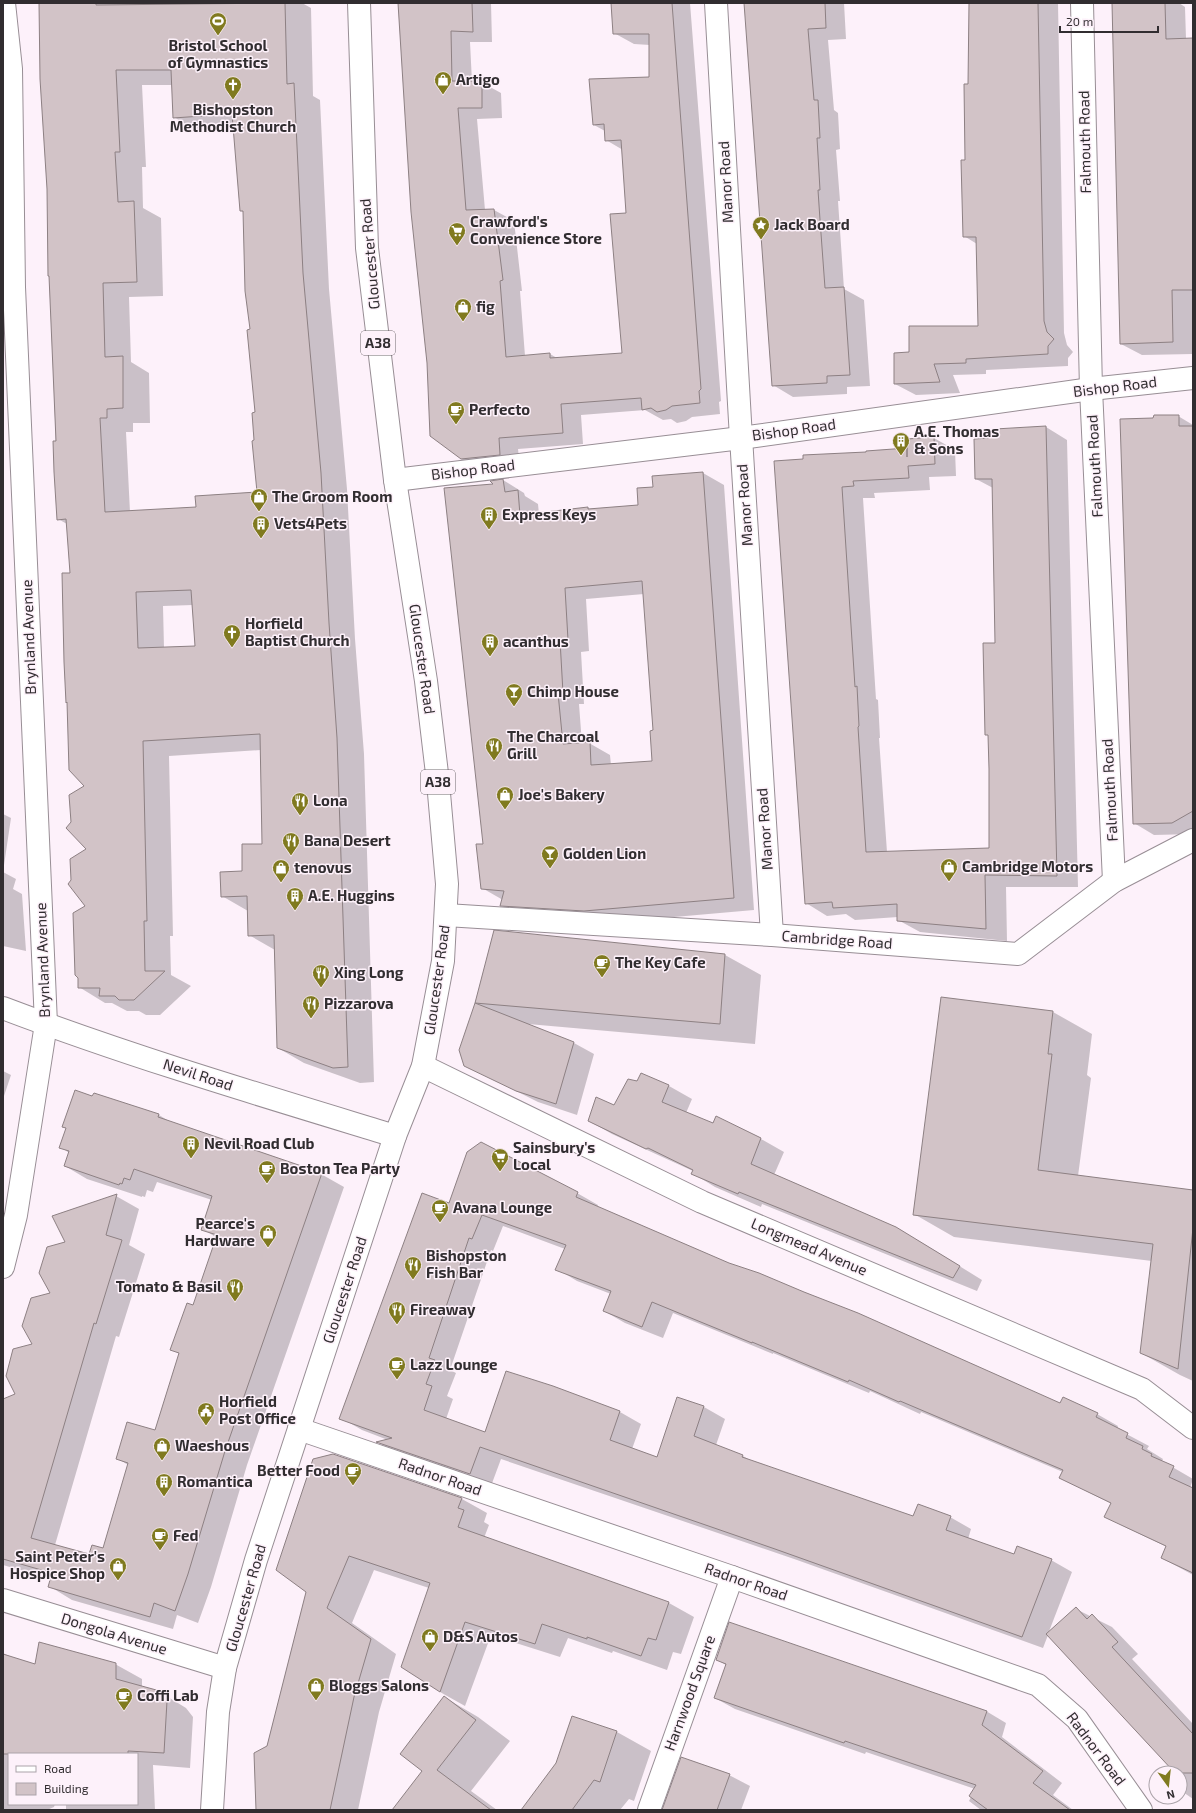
<svg xmlns="http://www.w3.org/2000/svg" width="1196" height="1813" font-family="'Exo 2',sans-serif">
  <rect width="100%" height="100%" fill="#fdf1fa"/>
  <g fill="#0003" fill-rule="evenodd">
    <path d="M40 3H302L311 8 313 96 320 100 329 289 347 489 355 639 364 754 374 1082 360 1083 304 1063 278 1048 275 950 249 935 248 911 222 896 243 872 263 845 261 750 169 756 173 936H170L171 975 191 986 160 1015H146L139 1011H127L112 1003H105L79 987 87 907 88 850 72 822 86 786 68 703 66 702 71 574 67 524 58 519 48 189ZM142 85H173L174 117 200 133 234 131 241 211 244 212 256 413 258 493 197 508 130 512 126 432H133V423H150L149 373 131 362 129 297 163 296 161 218 143 208 142 167H146ZM193 605 196 647 164 648 163 606Z"/>
    <polygon points="399,3 491,3 492,42 470,42 472,82 481,82 501,93 502,118 477,119 485,210 494,210 514,221 522,291 520,291 525,356 550,354 557,358 623,354 627,214 623,150 606,140 605,131 594,125 650,78 650,45 634,44 614,33 612,3 690,3 721,401 719,402 720,414 692,417 686,421 677,423 671,419 663,420 645,410 581,415 583,444 518,449 520,466 481,470 461,459 428,363 399,20"/>
    <polygon points="746,3 844,3 846,39 828,40 834,110 838,113 840,149 836,150 840,201 838,201 844,289 864,300 870,386 847,387 847,394 793,397 773,385"/>
    <polygon points="969,3 1058,3 1064,333 1067,345 1073,352 1068,358 1068,366 986,370 986,374 953,375 960,393 916,395 895,384 910,353 979,327 977,244 964,236 969,85"/>
    <polygon points="1113,3 1179,3 1185,7 1186,39 1193,39 1193,354 1142,355 1121,344"/>
    <polygon points="1178,416 1193,425 1193,834 1154,835 1134,823 1154,419"/>
    <polygon points="1046,427 1067,440 1078,887 1006,887 1007,941 920,932 898,920 898,917 855,920 846,914 827,916 806,903 804,460 907,449 934,438 955,450 956,476 929,477 930,490 874,493 875,498 863,498 876,699 878,700 880,738 879,738 887,852 990,849 989,736 986,734 996,644 993,488 976,479 990,439"/>
    <path d="M703 473 724 485 754 910 606 923 522 917 501 905 503 900 482 888 496 485 503 480 524 493 525 496 538 504 539 514 588 508 591 510 639 506 654 488 653 477ZM644 594 654 731 653 762 611 765 610 755 589 743 582 744 579 704H584L581 652 589 651 586 599Z"/>
    <polygon points="3,814 11,818 3,872 16,879 13,889 22,894 26,951 3,946"/>
    <polygon points="495,932 725,955 761,975 755,1044 528,1024 574,1043 594,1054 577,1115 538,1102 464,1065 480,1005 476,1003"/>
    <polygon points="1053,1012 1092,1034 1087,1075 1091,1078 1078,1176 1193,1191 1193,1381 1180,1375 1141,1353 1152,1261 954,1237 914,1214"/>
    <polygon points="3,1071 11,1075 3,1099"/>
    <polygon points="641,1075 669,1086 692,1099 686,1113 714,1124 716,1118 761,1139 784,1152 774,1175 919,1241 982,1280 977,1291 762,1204 761,1207 715,1187 692,1173 693,1171 612,1134 589,1121 615,1106 638,1082"/>
    <polygon points="94,1094 159,1115 172,1123 321,1174 344,1187 247,1465 211,1587 198,1623 177,1615 173,1629 72,1600 49,1586 51,1579 3,1565 3,1400 17,1395 52,1294 67,1243 116,1196 139,1209 129,1245 145,1254 119,1337 116,1336 55,1545 90,1555 103,1550 128,1465 117,1458 155,1431 180,1354 171,1349 194,1306 217,1238 203,1229 212,1200 157,1182 153,1192 147,1190 145,1197 142,1196 142,1197 87,1179 65,1166 69,1153 61,1147"/>
    <polygon points="577,1193 598,1205 597,1208 1061,1404 1097,1414 1118,1426 1117,1429 1149,1446 1147,1449 1163,1459 1162,1461 1193,1479 1190,1488 1193,1490 1193,1575 1162,1558 1167,1547 1127,1528 1106,1516 1112,1504 1060,1478 1063,1472 921,1412 920,1414 870,1391 869,1393 773,1353 773,1354 673,1313 663,1338 625,1323 604,1311 611,1294 577,1281 557,1269 565,1249 503,1226 493,1251 491,1250 450,1370 456,1373 447,1396 453,1399 446,1419 486,1434 552,1387 620,1412 641,1424 632,1449 658,1458 678,1398 704,1407 725,1419 716,1445 743,1456 755,1463 914,1518 950,1517 971,1529 968,1539 1015,1555 1051,1560 1072,1572 1048,1634 1076,1609 1112,1627 1138,1654 1132,1659 1193,1724 1193,1799 1180,1790 1180,1773 1168,1773 1172,1768 1048,1635 1043,1648 797,1560 501,1459 491,1486 398,1454 379,1443 388,1440 362,1430 341,1418 450,1204"/>
    <polygon points="462,1499 487,1513 484,1522 489,1525 484,1538 669,1603 694,1617 681,1654 673,1652 667,1670 613,1651 612,1653 568,1638 560,1657 491,1635 465,1706 440,1692 429,1588 374,1570 352,1623 396,1654 379,1712 358,1810 256,1810 267,1746 307,1591 277,1569"/>
    <polygon points="3,1653 11,1657 36,1665 115,1664 142,1679 142,1687 160,1692 186,1708 193,1717 190,1768 153,1765 155,1810 66,1810 66,1804 137,1804 137,1754 9,1754 9,1804 55,1804 54,1807 47,1810 3,1810"/>
    <polygon points="717,1660 986,1711 1006,1723 1002,1737 1062,1783 1053,1795 1073,1810 981,1810 969,1801 975,1789 866,1752 865,1754 735,1709 715,1698 726,1665"/>
    <polygon points="444,1697 478,1717 510,1741 471,1791 497,1810 420,1810 423,1771"/>
    <polygon points="617,1732 651,1751 634,1801 629,1799 620,1810 522,1810"/>
    <polygon points="729,1775 750,1786 741,1810 663,1810"/>
  </g>
  <g fill="#d2c3c7" stroke="#8d8083" fill-rule="evenodd">
    <path d="M39 3H96V5L285 3 287 84 294 83 303 273 321 473 329 623 337 738 348 1067 333 1068 277 1048 274 935 248 936 247 896 221 897 220 872 242 871V844H262L260 734 143 741 147 921H144L145 971H165L134 1000H119L115 996H99L100 988H78V978L75 975 73 913 85 906 68 884 71 880 70 859 86 849 66 828 71 822 69 795 84 786 69 770 67 702 66 703 64 662 62 573H70L66 519 57 520 54 472 53 441H56L49 276H48L47 189 40 79ZM116 70H171L173 118 232 114 240 211H243L245 291 250 329 247 330 255 412 252 413 254 440 252 441 257 492 195 496 196 507 105 512 100 418H107V409L123 408V356L105 357 103 283 137 282 134 201 118 202 115 152H120ZM191 590 195 646 138 648 136 592Z"/>
    <polygon points="398,3 472,3 473,32 451,31 452,81 482,81 482,108 458,108 466,210 494,209 503,280 500,281 506,357 550,353 550,358 622,353 610,214 626,213 621,140 605,141 604,124 593,125 589,79 649,77 649,34 613,34 611,3 672,3 701,389 699,391 700,403 672,406 666,410 657,412 651,408 642,410 641,398 561,404 563,433 499,438 500,455 461,459 430,436 427,363 411,212"/>
    <polygon points="744,3 825,3 826,28 808,29 814,100 818,100 820,138 817,138 820,190 818,190 820,220 825,288 844,287 850,375 827,376 827,383 772,386"/>
    <polygon points="969,3 1038,3 1044,321 1047,332 1054,339 1048,346 1048,354 966,359 966,363 934,364 940,382 894,384 894,353 909,352 909,326 978,326 976,237 963,237 961,160 965,160 964,84 968,84"/>
    <polygon points="1112,3 1165,3 1166,39 1193,38 1193,290 1172,290 1173,342 1120,344"/>
    <polygon points="1154,415 1179,415 1179,426 1193,426 1193,811 1172,823 1133,824 1120,419 1153,418"/>
    <polygon points="1046,426 1057,876 985,875 986,929 897,921 897,904 833,908 832,902 805,904 774,461 803,459 803,455 866,452 866,451 907,448 907,457 907,439 934,437 935,464 908,466 909,478 853,481 854,486 842,487 855,687 857,686 859,726 858,727 866,852 989,848 989,769 988,735 985,735 983,643 995,643 992,479 975,479 974,439 989,438 989,431 995,431 995,429"/>
    <path d="M703 472 734 898 584 911 500 906 504 891 481 889 476 844H483L444 488 493 484 490 481 503 479 505 492 518 490 520 515 588 507V509L638 505 637 488 653 487 652 476ZM642 581 653 730 650 731 652 761 591 765 590 742 563 744 558 693H563L560 640H568L565 588Z"/>
    <polygon points="494,930 725,954 720,1024 475,1003"/>
    <polygon points="941,997 1053,1011 1048,1054 1052,1054 1038,1170 1193,1190 1193,1228 1178,1369 1140,1353 1153,1244 913,1215"/>
    <polygon points="475,1003 574,1042 556,1104 516,1091 464,1066 459,1050"/>
    <polygon points="641,1073 669,1085 662,1102 713,1123 716,1116 761,1138 751,1164 896,1227 960,1266 953,1278 739,1192 738,1194 691,1174 693,1170 648,1148 646,1149 588,1121 596,1097 614,1105 628,1079 637,1081"/>
    <polygon points="75,1090 92,1096 94,1093 159,1114 158,1117 322,1173 225,1451 188,1574 175,1611 154,1603 150,1617 48,1587 52,1573 3,1559 3,1399 15,1394 6,1376 13,1349 32,1344 22,1326 31,1298 50,1293 39,1273 47,1247 65,1242 52,1216 117,1194 106,1235 122,1240 96,1324 94,1323 31,1538 89,1554 92,1545 103,1548 128,1463 116,1459 127,1422 155,1430 179,1353 170,1350 187,1303 193,1305 217,1235 201,1230 212,1196 134,1169 130,1180 124,1178 122,1184 120,1183 119,1185 64,1166 69,1151 59,1148 66,1128 62,1127"/>
    <polygon points="481,1142 578,1192 576,1197 729,1263 759,1273 804,1292 858,1313 1060,1403 1063,1397 1098,1413 1096,1417 1128,1433 1126,1438 1143,1446 1142,1449 1152,1454 1151,1456 1174,1466 1169,1477 1193,1488 1193,1573 1161,1558 1166,1546 1104,1517 1111,1503 1059,1478 1063,1470 900,1401 899,1402 849,1380 848,1382 752,1342 752,1343 652,1302 642,1327 603,1311 611,1291 555,1270 566,1245 482,1215 472,1239 469,1238 429,1358 435,1360 426,1384 432,1386 424,1410 485,1432 506,1371 553,1386 620,1411 610,1440 657,1457 677,1397 704,1406 694,1436 743,1455 742,1457 913,1516 918,1504 951,1516 946,1530 1014,1554 1017,1546 1052,1559 1022,1637 775,1549 480,1447 470,1474 376,1442 392,1438 339,1419 422,1193 449,1203 467,1152"/>
    <polygon points="333,1454 462,1498 458,1508 464,1510 458,1527 669,1602 656,1640 648,1638 641,1656 587,1637 587,1639 542,1624 535,1644 465,1622 440,1692 401,1667 430,1583 349,1556 327,1608 371,1639 354,1697 330,1810 256,1810 254,1753 267,1746 306,1592 276,1570 313,1459"/>
    <polygon points="1076,1607 1087,1619 1092,1614 1118,1642 1112,1647 1193,1734 1193,1773 1175,1773 1046,1634"/>
    <polygon points="729,1622 987,1711 982,1725 1043,1771 1033,1783 1070,1810 988,1810 969,1796 976,1785 845,1741 844,1743 714,1698 726,1664 716,1660"/>
    <polygon points="39,1642 116,1663 116,1679 160,1691 167,1701 164,1753 128,1751 128,1754 3,1754 3,1654 35,1664"/>
    <polygon points="444,1696 476,1720 437,1770 491,1810 392,1810 422,1771 400,1754"/>
    <polygon points="572,1716 617,1731 600,1782 594,1780 572,1810 521,1810 556,1763"/>
    <polygon points="681,1757 730,1774 717,1810 662,1810"/>
  </g>
  <g fill="none" stroke-linecap="round" stroke-linejoin="round">
    <g stroke="#988e95" stroke-width="24">
      <g id="minor">
        <polyline points="716,3 740,421 772,935"/>
        <polyline points="1082,3 1091,389 1114,881"/>
        <polyline points="446,915 772,935 1018,954 1114,881 1193,840"/>
        <path d="M3 1008C132 1057 264 1096 395 1136"/>
        <polyline points="423,1066 702,1202 1142,1389 1193,1428"/>
        <polyline points="3,1267 16,1215 46,1024 14,287 11,69 4,3"/>
        <polyline points="299,1429 732,1577 1038,1685 1077,1719 1141,1810"/>
        <polyline points="3,1600 225,1668"/>
        <polyline points="649,1810 732,1577"/>
      </g>
    </g>
    <g stroke="#988e95" stroke-width="24">
      <polyline id="tertiary" points="395,480 741,438 1091,389 1193,378"/>
    </g>
    <g stroke="#988e95" stroke-width="24">
      <polyline id="primary" points="212,1810 218,1712 225,1668 256,1560 395,1136 423,1066 443,961 447,884 438,782 426,681 395,480 367,248 359,3"/>
    </g>
    <use href="#minor" stroke="#fff" stroke-width="22"/>
    <use href="#tertiary" stroke="#fff" stroke-width="22"/>
    <use href="#primary" stroke="#fff" stroke-width="22"/>
  </g>
  <defs>
    <g id="stadium-pin" transform="scale(0.9)"><path d="M0 17L-7.5 6A9.5 9.5 0 1 1 7.5 6Z" fill="#807a1f" stroke="#fdf1fa"/><path d="M0-5a6.5 5 0 1 0 0 10a6.5 5 0 1 0 0-10ZM-3.5-1.8h7v3.6h-7Z" fill="#fff"/></g>
    <g id="shop-pin" transform="scale(0.9)"><path d="M0 17L-7.5 6A9.5 9.5 0 1 1 7.5 6Z" fill="#807a1f" stroke="#fdf1fa"/><path d="M-5-2.5h2.3a2.7 3.5 0 0 1 5.4 0H5L5.5 6h-11ZM-1.5-2.5h3a1.5 2.3 0 0 0-3 0Z" fill="#fff"/></g>
    <g id="church-pin" transform="scale(0.9)"><path d="M0 17L-7.5 6A9.5 9.5 0 1 1 7.5 6Z" fill="#807a1f" stroke="#fdf1fa"/><path d="M-1.2-6h2.4v3.5h3.3v2.4h-3.3V6h-2.4V-.1h-3.3v-2.4h3.3Z" fill="#fff"/></g>
    <g id="sight-pin" transform="scale(0.9)"><path d="M0 17L-7.5 6A9.5 9.5 0 1 1 7.5 6Z" fill="#807a1f" stroke="#fdf1fa"/><path d="M0-6L1.8-2.2L6-1.7L2.9 1.2L3.7 5.4L0 3.3L-3.7 5.4L-2.9 1.2L-6-1.7L-1.8-2.2Z" fill="#fff"/></g>
    <g id="supermarket-pin" transform="scale(0.9)"><path d="M0 17L-7.5 6A9.5 9.5 0 1 1 7.5 6Z" fill="#807a1f" stroke="#fdf1fa"/><path d="M-6-5.5h2.5l.6 2H6L4.5 2H-2.5L-4.4-4H-6ZM-1.5 3.2a1.3 1.3 0 1 0 .1 0ZM3 3.2a1.3 1.3 0 1 0 .1 0Z" fill="#fff"/></g>
    <g id="cafe-pin" transform="scale(0.9)"><path d="M0 17L-7.5 6A9.5 9.5 0 1 1 7.5 6Z" fill="#807a1f" stroke="#fdf1fa"/><path d="M-5.5-4.5H6V0H3Q3 3.5 0 3.5H-2.5Q-5.5 3.5-5.5 0ZM3-3.2v2h1.7v-2ZM-6 4.5H4V6H-6Z" fill="#fff"/></g>
    <g id="building-pin" transform="scale(0.9)"><path d="M0 17L-7.5 6A9.5 9.5 0 1 1 7.5 6Z" fill="#807a1f" stroke="#fdf1fa"/><path d="M-4-6H4V6H1V3H-1V6H-4ZM-2.5-4.3h1.7v1.8h-1.7ZM.8-4.3h1.7v1.8H.8ZM-2.5-1h1.7V.8h-1.7ZM.8-1h1.7V.8H.8Z" fill="#fff"/></g>
    <g id="bar-pin" transform="scale(0.9)"><path d="M0 17L-7.5 6A9.5 9.5 0 1 1 7.5 6Z" fill="#807a1f" stroke="#fdf1fa"/><path d="M-6-5H6L.8 .8V4.5H3.5V6h-7V4.5H-.8V.8Z" fill="#fff"/></g>
    <g id="restaurant-pin" transform="scale(0.9)"><path d="M0 17L-7.5 6A9.5 9.5 0 1 1 7.5 6Z" fill="#807a1f" stroke="#fdf1fa"/><path d="M-5-6h1v4h1v-4h1v4h1v-4h1v5L-1.5 .5V6h-2V.5L-5-1ZM5-6V6H3V1.5H1.5Q1.5-4 5-6Z" fill="#fff"/></g>
    <g id="civic-pin" transform="scale(0.9)"><path d="M0 17L-7.5 6A9.5 9.5 0 1 1 7.5 6Z" fill="#807a1f" stroke="#fdf1fa"/><path d="M-.6-6.5H3V-4.5H.6V-3L4-1V1h2V6H-6V1h2V-1L-.6-3ZM-1.2 2.5V6h2.4V2.5Z" fill="#fff"/></g>
  </defs>
  <g fill-rule="evenodd">
    <use href="#stadium-pin" x="218" y="21"/>
    <use href="#shop-pin" x="443" y="80"/>
    <use href="#church-pin" x="233" y="85"/>
    <use href="#sight-pin" x="761" y="225"/>
    <use href="#supermarket-pin" x="457" y="231"/>
    <use href="#shop-pin" x="463" y="307"/>
    <use href="#cafe-pin" x="456" y="410"/>
    <use href="#building-pin" x="901" y="441"/>
    <use href="#shop-pin" x="259" y="497"/>
    <use href="#building-pin" x="489" y="515"/>
    <use href="#building-pin" x="261" y="524"/>
    <use href="#church-pin" x="232" y="633"/>
    <use href="#building-pin" x="490" y="642"/>
    <use href="#bar-pin" x="514" y="692"/>
    <use href="#restaurant-pin" x="494" y="746"/>
    <use href="#shop-pin" x="505" y="795"/>
    <use href="#restaurant-pin" x="300" y="801"/>
    <use href="#restaurant-pin" x="291" y="841"/>
    <use href="#bar-pin" x="550" y="854"/>
    <use href="#shop-pin" x="949" y="867"/>
    <use href="#shop-pin" x="281" y="868"/>
    <use href="#building-pin" x="295" y="896"/>
    <use href="#cafe-pin" x="602" y="963"/>
    <use href="#restaurant-pin" x="321" y="973"/>
    <use href="#restaurant-pin" x="311" y="1004"/>
    <use href="#building-pin" x="191" y="1144"/>
    <use href="#supermarket-pin" x="500" y="1157"/>
    <use href="#cafe-pin" x="267" y="1169"/>
    <use href="#cafe-pin" x="440" y="1208"/>
    <use href="#shop-pin" x="268" y="1233"/>
    <use href="#restaurant-pin" x="413" y="1265"/>
    <use href="#restaurant-pin" x="235" y="1287"/>
    <use href="#restaurant-pin" x="397" y="1310"/>
    <use href="#cafe-pin" x="397" y="1365"/>
    <use href="#civic-pin" x="206" y="1411"/>
    <use href="#shop-pin" x="162" y="1446"/>
    <use href="#cafe-pin" x="353" y="1471"/>
    <use href="#building-pin" x="164" y="1482"/>
    <use href="#cafe-pin" x="160" y="1536"/>
    <use href="#shop-pin" x="118" y="1566"/>
    <use href="#shop-pin" x="430" y="1637"/>
    <use href="#shop-pin" x="316" y="1686"/>
    <use href="#cafe-pin" x="124" y="1696"/>
  </g>
  <g text-anchor="middle" stroke-width="3" stroke-linejoin="round" paint-order="stroke">
    <g fill="#fdf1fa" stroke="#6e686d" stroke-width="1">
      <rect x="361" y="331" width="34" height="24" rx="3"/>
      <rect x="421" y="770" width="34" height="24" rx="3"/>
    </g>
    <g font-size="14" font-weight="bold" fill="#312d30">
      <text x="378" y="348">A38</text>
      <text x="438" y="787">A38</text>
    </g>
    <g font-size="15" font-weight="bold" fill="#312d30" stroke="#fdf1fa" text-anchor="start">
      <text x="218" y="51" text-anchor="middle">Bristol School<tspan x="218" dy="17">of Gymnastics</tspan></text>
      <text x="456" y="85">Artigo</text>
      <text x="233" y="115" text-anchor="middle">Bishopston<tspan x="233" dy="17">Methodist Church</tspan></text>
      <text x="470" y="227">Crawford's<tspan x="470" dy="17">Convenience Store</tspan></text>
      <text x="774" y="230">Jack Board</text>
      <text x="476" y="312">fig</text>
      <text x="469" y="415">Perfecto</text>
      <text x="914" y="437">A.E. Thomas<tspan x="914" dy="17">&amp; Sons</tspan></text>
      <text x="272" y="502">The Groom Room</text>
      <text x="502" y="520">Express Keys</text>
      <text x="274" y="529">Vets4Pets</text>
      <text x="245" y="629">Horfield<tspan x="245" dy="17">Baptist Church</tspan></text>
      <text x="503" y="647">acanthus</text>
      <text x="527" y="697">Chimp House</text>
      <text x="507" y="742">The Charcoal<tspan x="507" dy="17">Grill</tspan></text>
      <text x="518" y="800">Joe's Bakery</text>
      <text x="313" y="806">Lona</text>
      <text x="304" y="846">Bana Desert</text>
      <text x="563" y="859">Golden Lion</text>
      <text x="962" y="872">Cambridge Motors</text>
      <text x="294" y="873">tenovus</text>
      <text x="308" y="901">A.E. Huggins</text>
      <text x="615" y="968">The Key Cafe</text>
      <text x="334" y="978">Xing Long</text>
      <text x="324" y="1009">Pizzarova</text>
      <text x="204" y="1149">Nevil Road Club</text>
      <text x="513" y="1153">Sainsbury's<tspan x="513" dy="17">Local</tspan></text>
      <text x="280" y="1174">Boston Tea Party</text>
      <text x="453" y="1213">Avana Lounge</text>
      <text x="255" y="1229" text-anchor="end">Pearce's<tspan x="255" dy="17">Hardware</tspan></text>
      <text x="426" y="1261">Bishopston<tspan x="426" dy="17">Fish Bar</tspan></text>
      <text x="222" y="1292" text-anchor="end">Tomato &amp; Basil</text>
      <text x="410" y="1315">Fireaway</text>
      <text x="410" y="1370">Lazz Lounge</text>
      <text x="219" y="1407">Horfield<tspan x="219" dy="17">Post Office</tspan></text>
      <text x="175" y="1451">Waeshous</text>
      <text x="340" y="1476" text-anchor="end">Better Food</text>
      <text x="177" y="1487">Romantica</text>
      <text x="173" y="1541">Fed</text>
      <text x="105" y="1562" text-anchor="end">Saint Peter's<tspan x="105" dy="17">Hospice Shop</tspan></text>
      <text x="443" y="1642">D&amp;S Autos</text>
      <text x="329" y="1691">Bloggs Salons</text>
      <text x="137" y="1701">Coffi Lab</text>
    </g>
    <g font-size="15" fill="#312d30" stroke="#fdf1fa">
      <text transform="translate(1085 142) rotate(-91)" y="5">Falmouth Road</text>
      <text transform="translate(726 182) rotate(-93)" y="5">Manor Road</text>
      <text transform="translate(370 254) rotate(-95)" y="5">Gloucester Road</text>
      <text transform="translate(1115 387) rotate(-7)" y="5">Bishop Road</text>
      <text transform="translate(794 430) rotate(-8)" y="5">Bishop Road</text>
      <text transform="translate(1095 466) rotate(-93)" y="5">Falmouth Road</text>
      <text transform="translate(473 470) rotate(-7)" y="5">Bishop Road</text>
      <text transform="translate(745 505) rotate(-94)" y="5">Manor Road</text>
      <text transform="translate(29 637) rotate(-92)" y="5">Brynland Avenue</text>
      <text transform="translate(422 659) rotate(82)" y="5">Gloucester Road</text>
      <text transform="translate(1110 790) rotate(-93)" y="5">Falmouth Road</text>
      <text transform="translate(765 829) rotate(-94)" y="5">Manor Road</text>
      <text transform="translate(837 940) rotate(4)" y="5">Cambridge Road</text>
      <text transform="translate(43 960) rotate(-92)" y="5">Brynland Avenue</text>
      <text transform="translate(437 980) rotate(-82)" y="5">Gloucester Road</text>
      <text transform="translate(198 1075) rotate(18)" y="5">Nevil Road</text>
      <text transform="translate(809 1247) rotate(23)" y="5">Longmead Avenue</text>
      <text transform="translate(345 1290) rotate(-72)" y="5">Gloucester Road</text>
      <text transform="translate(440 1477) rotate(19)" y="5">Radnor Road</text>
      <text transform="translate(746 1582) rotate(19)" y="5">Radnor Road</text>
      <text transform="translate(246 1598) rotate(-74)" y="5">Gloucester Road</text>
      <text transform="translate(114 1634) rotate(17)" y="5">Dongola Avenue</text>
      <text transform="translate(690 1693) rotate(-70)" y="5">Harnwood Square</text>
      <text transform="translate(1096 1749) rotate(53)" y="5">Radnor Road</text>
    </g>
  </g>
  <rect width="1196" height="1813" fill="none" stroke="#312d30" stroke-width="8"/>
  <rect x="8" y="1753" width="130" height="52" fill="#fdf1fa" stroke="#aba3a9"/>
  <rect x="16" y="1766" width="20" height="6" fill="#ffffff" stroke="#aba3a9"/>
  <text x="44" y="1773" font-size="12" fill="#312d30">Road</text>
  <rect x="16" y="1783" width="20" height="12" fill="#d2c3c7" stroke="#aba3a9"/>
  <text x="44" y="1793" font-size="12" fill="#312d30">Building</text>
  <g transform="translate(1168 1785) rotate(165)"><circle r="19" fill="#fdf1fa" stroke="#aba3a9"/>
  <path d="M0-3L7 15L0 10L-7 15Z" fill="#807a1f"/>
  <text y="-6" font-size="11" font-weight="bold" text-anchor="middle" fill="#312d30">N</text>
  </g>
  <path d="M1060 26v6h98v-6" fill="none" stroke="#312d30" stroke-width="2"/>
  <text x="1066" y="26" font-size="12" fill="#312d30" stroke="#fdf1fa" stroke-width="3" paint-order="stroke">20 m</text>
</svg>
